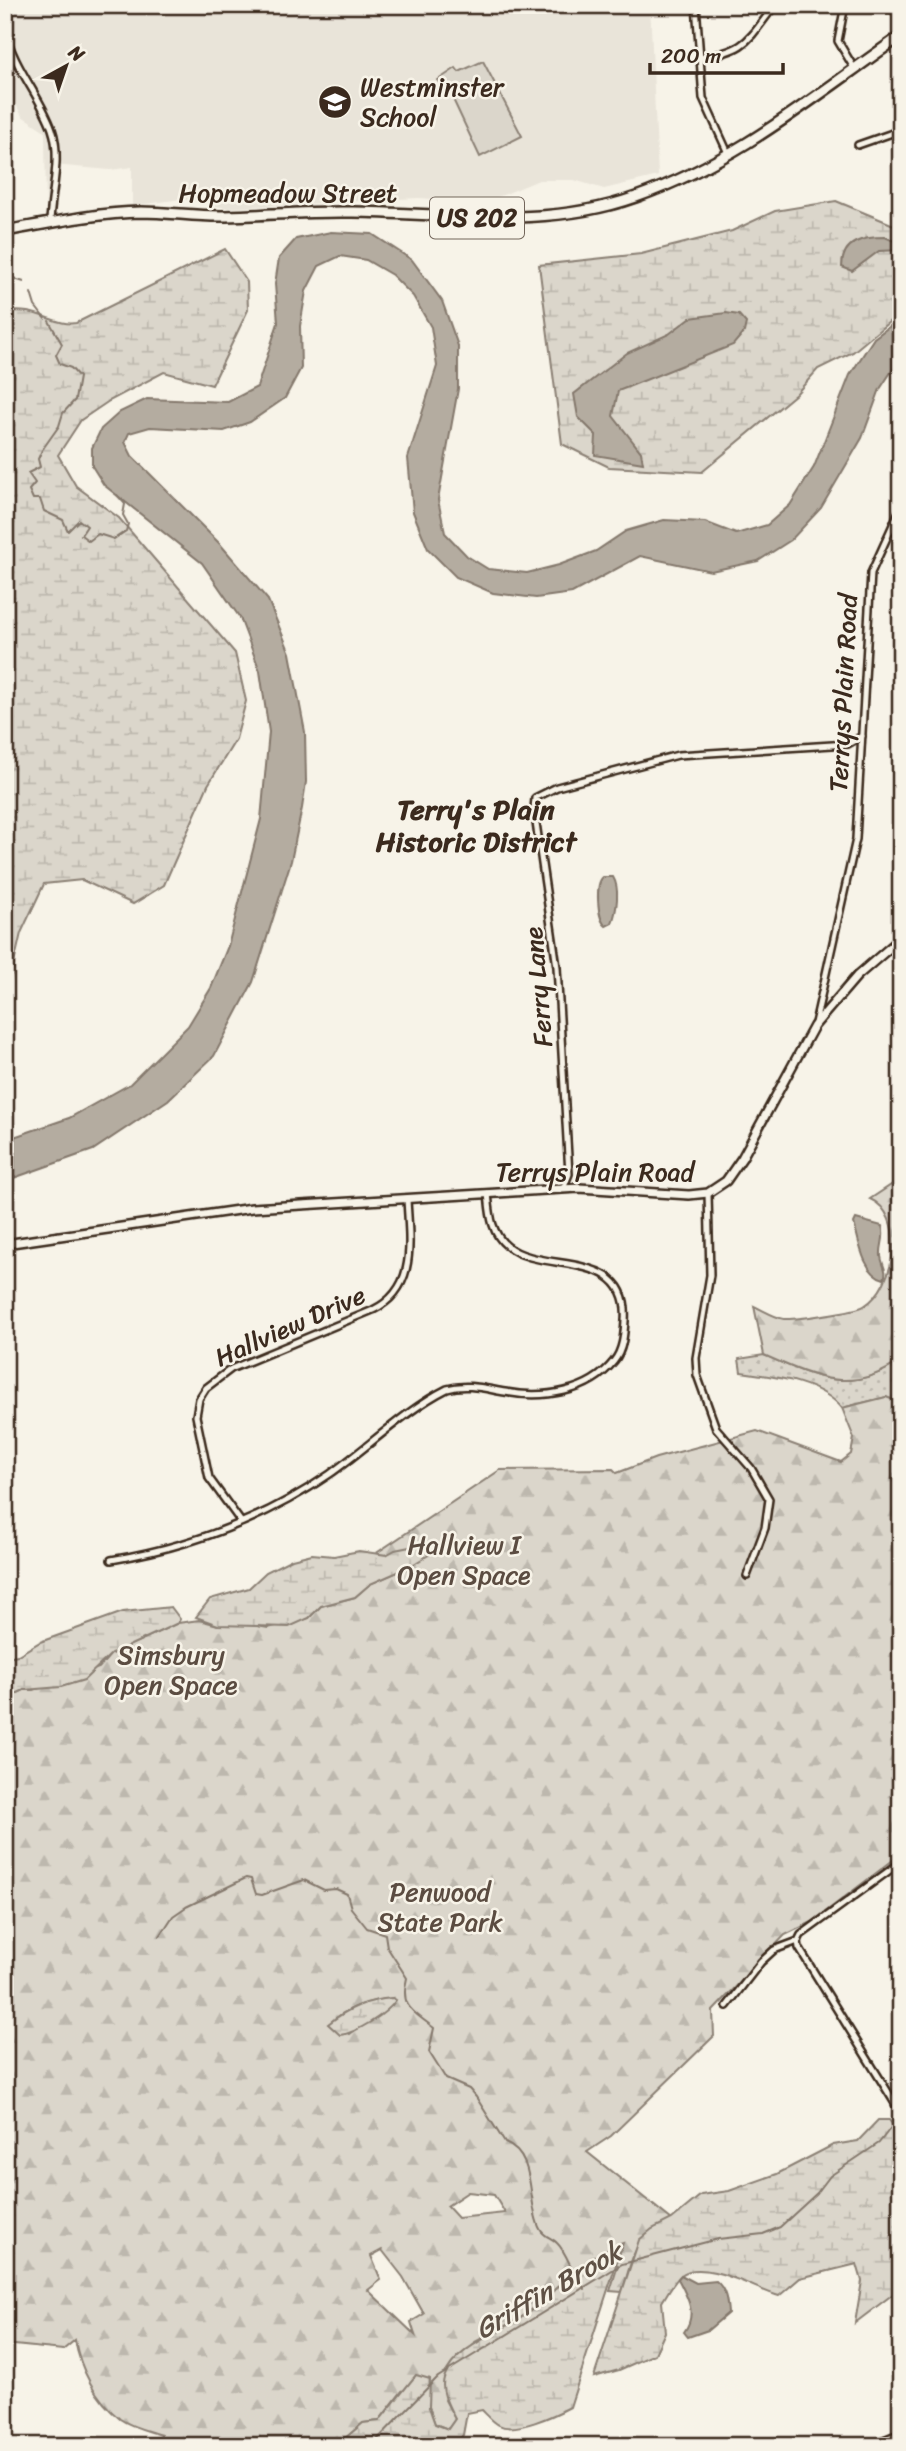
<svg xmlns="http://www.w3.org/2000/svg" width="906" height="2451" font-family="Sriracha,sans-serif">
  <defs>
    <pattern id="grass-dots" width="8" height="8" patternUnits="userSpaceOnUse" patternTransform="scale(1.75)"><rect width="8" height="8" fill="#dbd6cb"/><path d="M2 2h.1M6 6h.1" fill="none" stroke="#bdb8ae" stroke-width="1.8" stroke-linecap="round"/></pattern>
    <pattern id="forest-firs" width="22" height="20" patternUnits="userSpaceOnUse" patternTransform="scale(1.75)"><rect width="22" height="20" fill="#dbd6cb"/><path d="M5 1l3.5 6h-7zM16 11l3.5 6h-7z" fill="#bdb8ae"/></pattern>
    <pattern id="wetland-marsh" width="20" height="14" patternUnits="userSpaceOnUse" patternTransform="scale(1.75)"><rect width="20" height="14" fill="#dbd6cb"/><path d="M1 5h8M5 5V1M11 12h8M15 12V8" fill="none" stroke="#bdb8ae"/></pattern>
  </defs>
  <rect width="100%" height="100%" fill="#f7f3e8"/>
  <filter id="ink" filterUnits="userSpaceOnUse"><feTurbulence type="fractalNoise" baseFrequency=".0143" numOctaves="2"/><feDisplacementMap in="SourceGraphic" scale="14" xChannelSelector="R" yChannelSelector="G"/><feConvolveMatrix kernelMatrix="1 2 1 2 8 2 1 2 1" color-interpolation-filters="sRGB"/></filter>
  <g filter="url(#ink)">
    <polygon fill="#e9e4d9" points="5,5 650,5 658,176 604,189 574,180 539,180 486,202 418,198 227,208 181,199 132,206 132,167 110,170 53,165 53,218 46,218 45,131 22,116 5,84"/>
    <path fill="url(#grass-dots)" stroke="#8b8074" stroke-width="2" d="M764 1355C813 1377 852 1396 901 1360V1403L886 1397 842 1408C819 1381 775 1377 741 1372L739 1359Z"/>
    <g fill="url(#forest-firs)" stroke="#8b8074" stroke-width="2" fill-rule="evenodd">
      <path d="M901 1165V1360C852 1396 814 1377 764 1355L754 1306C763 1310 774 1317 784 1319 793 1320 857 1311 864 1306 897 1286 906 1214 870 1199L894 1183Z"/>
      <path d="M886 1397 901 1403V1854L812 1922 785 1935 713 2011 714 2036 611 2136 587 2152 672 2220C632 2238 635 2252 622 2292L610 2291 618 2265 594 2256 522 2317 475 2342 445 2400 455 2419 448 2429 435 2424 429 2407V2379L402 2391 379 2421 363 2423 336 2446H159L161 2435C149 2431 131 2427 120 2419 96 2400 80 2369 75 2340L63 2350 5 2344V1699L24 1690H34L99 1668 111 1654 178 1623 199 1620 218 1625 246 1624 268 1628 309 1618 321 1606 355 1597 370 1584 407 1568 422 1544 386 1555 375 1554 500 1470 613 1469 617 1473 656 1458 757 1431 841 1462 851 1454 854 1438 842 1408ZM393 1998C379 2019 369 2019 350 2034L329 2024C347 2007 368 2001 393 1998ZM468 2192 494 2195 505 2213 458 2218 447 2206ZM382 2250 403 2277 424 2314 411 2322 415 2335 368 2290 381 2280 371 2256Z"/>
    </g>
    <g fill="url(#wetland-marsh)" stroke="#8b8074" stroke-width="2">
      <polygon points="836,201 901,228 901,312 853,352 818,369 796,394 702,472 609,467 562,444 539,265 641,254 732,231 775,211"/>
      <path d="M225 249 247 282 248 310 212 385 164 372 109 401 81 420 58 455 76 486 119 518 235 653 246 701 236 739 208 785 164 885 133 904 82 880 44 884 21 933 10 981 5 986V313C33 305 56 327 76 323Z"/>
      <polygon points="434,1542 432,1553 407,1568 370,1584 355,1597 321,1606 309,1618 289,1627 218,1625 196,1617 210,1599 249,1588 266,1572 292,1559 312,1554 334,1556 359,1551 386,1555 395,1550"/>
      <polygon points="171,1607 180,1619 178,1623 111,1654 84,1680 61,1687 24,1690 5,1699 5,1657 18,1655 40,1642 123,1612"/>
      <path d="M393 1998 396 2000C387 2014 356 2033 340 2035L328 2024C348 2008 367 2000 393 1998Z"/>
      <path d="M878 2120H889L901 2136V2288L855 2323 862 2281 857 2264 800 2278 779 2296C754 2289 704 2258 681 2275 674 2281 667 2294 662 2302L665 2332 655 2354 619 2370 594 2377 639 2240 652 2229 672 2219 701 2195 729 2191 777 2174 833 2145 858 2141Z"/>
      <path d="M623 2243 570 2407C555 2415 515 2434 499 2425 493 2422 487 2415 482 2410L467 2413 463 2435 454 2446H336L363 2423 379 2421 416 2375 430 2379 429 2407 435 2424 448 2429 455 2419C449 2407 440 2391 444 2378 453 2348 502 2331 524 2316 557 2291 584 2256 623 2243Z"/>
    </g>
    <polygon fill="#dbd6cb" stroke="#8b8074" stroke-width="2" points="483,61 522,136 480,157 451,95 446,97 438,80 456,68 459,72"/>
    <g fill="#b4aca0" stroke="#84786c" stroke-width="2">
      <polygon points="331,232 372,234 412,260 442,301 458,346 458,389 438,500 445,533 467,556 488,569 527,573 559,565 596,551 626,531 664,520 705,522 736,534 767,525 790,505 814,467 850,375 874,338 901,318 901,357 880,389 862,438 821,508 791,540 758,561 711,571 640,556 572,593 536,598 493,593 456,577 428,549 413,512 408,458 437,366 431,327 413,296 392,275 366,260 340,256 319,266 306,291 300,326 301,368 285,398 250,422 224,431 150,427 129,433 125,442 132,456 220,544 268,600 290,653 305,732 306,782 302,808 291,861 253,982 214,1056 168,1100 93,1150 5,1181 5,1140 69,1118 130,1084 188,1026 211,988 228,946 261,819 269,732 260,671 240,618 202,563 104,485 92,466 92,448 101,429 120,412 147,399 228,402 257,387 278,323 275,284 279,258 296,239"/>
      <path d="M885 237 901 244V250L879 251 852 271 842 267C842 241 863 237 885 237Z"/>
      <polygon points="726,313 739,315 746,323 744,332 733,345 618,391 613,416 641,452 643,463 595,455 596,435 578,417 574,394 627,353 669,334 690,318"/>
      <path d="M603 877H613C620 888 617 910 612 923L606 926C597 920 595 883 603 877Z"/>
      <path d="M856 1219 882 1226C886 1238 880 1244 881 1256 882 1266 888 1270 884 1279 863 1274 859 1241 854 1223Z"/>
      <path d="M681 2275 696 2283 716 2281C726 2289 727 2301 728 2313L708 2330 688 2337 684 2332C698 2314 687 2296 678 2279Z"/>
    </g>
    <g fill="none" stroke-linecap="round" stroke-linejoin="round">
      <g stroke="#84786c" stroke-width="2">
        <polyline points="5,276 24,282"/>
        <polyline points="31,293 35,306 45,319"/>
        <polyline points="49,321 62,344 56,355 60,364 71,368 79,377 75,400 63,413 59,426 42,450 38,459 40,467 28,473 35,483 29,490 33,499 40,499 44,511 63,520 68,531 79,520 87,526 81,535 89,541 98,534 114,539 126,531 128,524 123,515 125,504 117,495"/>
        <path d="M160 1936 173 1916 186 1907 246 1878 251 1879 256 1894 262 1895 304 1880 324 1890 336 1889 347 1894 351 1908 367 1928 385 1934 387 1947 407 1978C399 2009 415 2012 434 2028L429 2052 446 2079 469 2089 476 2097 505 2143C538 2156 526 2203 540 2229 544 2237 551 2237 557 2243 567 2252 572 2275 585 2289"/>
        <polyline points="318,2446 324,2446"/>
        <polyline points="371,2446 438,2377 622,2264 718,2239 763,2234 780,2227 817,2193 830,2176 879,2143 899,2117"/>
      </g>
      <g stroke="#3b2a1e" stroke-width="10">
        <g id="minor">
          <polyline points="696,5 703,98 728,153"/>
          <polyline points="845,5 838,41 854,68"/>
          <path d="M5 30C13 67 40 95 52 129 62 157 51 193 50 222"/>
          <path d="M699 58C747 50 746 43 775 5"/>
          <polyline points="858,145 901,130"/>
          <polyline points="815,1023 856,839 871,573 901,507"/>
          <polyline points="563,1189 569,1174 557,967 534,809 535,798 557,787 678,755 848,744 862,736"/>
          <polyline points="708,1193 710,1275 696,1358 697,1375 716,1428 751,1468 769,1499 765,1528 747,1576"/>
          <path d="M241 1522 209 1478 196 1416 199 1399 206 1388 231 1369 373 1310C418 1288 409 1241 407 1199"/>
          <path d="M111 1560C188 1547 265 1519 330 1474 367 1448 407 1409 447 1389 467 1383 486 1389 505 1392 543 1399 589 1393 614 1361 623 1350 624 1335 625 1321 631 1247 542 1275 507 1246 490 1232 490 1212 488 1193"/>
          <polyline points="798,1941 799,1948 901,2113"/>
          <polyline points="727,2006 761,1962 774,1950 798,1941 801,1935 901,1862"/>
        </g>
      </g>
      <g stroke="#3b2a1e" stroke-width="12">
        <g id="tertiary">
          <polyline points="5,1244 252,1208 579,1188 689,1195 708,1193 726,1181 742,1158 814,1026 857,976 901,938"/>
          <polyline points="871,2446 901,2434"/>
        </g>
      </g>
      <g stroke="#3b2a1e" stroke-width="14">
        <path id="trunk" d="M5 231C50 223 96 213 141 212 170 212 198 217 226 216 268 215 310 211 353 212 448 213 543 230 636 197 738 161 813 97 901 36"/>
      </g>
      <use href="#minor" stroke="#f7f3e8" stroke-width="5"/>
      <use href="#tertiary" stroke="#f7f3e8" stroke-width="7"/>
      <use href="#trunk" stroke="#f7f3e8" stroke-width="9"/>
    </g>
  </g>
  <defs>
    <g id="school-disc" transform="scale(1.75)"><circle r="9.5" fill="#3b2a1e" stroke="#f7f3e8"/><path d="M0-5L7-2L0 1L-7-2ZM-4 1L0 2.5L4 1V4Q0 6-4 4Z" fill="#fff"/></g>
  </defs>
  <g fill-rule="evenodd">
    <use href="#school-disc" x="335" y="102"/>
  </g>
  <g text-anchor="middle" stroke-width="5" stroke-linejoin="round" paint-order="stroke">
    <rect fill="#f7f3e8" stroke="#73665b" stroke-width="2" x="430" y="197.5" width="94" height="41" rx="5"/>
    <g font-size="24" font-weight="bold" fill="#3b2a1e">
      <text x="477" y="226">US 202</text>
    </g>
    <g font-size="26" fill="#3b2a1e" stroke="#f7f3e8" text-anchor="start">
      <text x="360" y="96">Westminster<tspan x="360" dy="30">School</tspan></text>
    </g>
    <g font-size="26" fill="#3b2a1e" stroke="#f7f3e8">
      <text x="288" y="202">Hopmeadow Street</text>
      <text transform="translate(843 693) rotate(-87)" y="9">Terrys Plain Road</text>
      <text transform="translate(538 987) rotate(-95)" y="9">Ferry Lane</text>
      <text x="595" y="1181">Terrys Plain Road</text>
      <text transform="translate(290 1326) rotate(-24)" y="9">Hallview Drive</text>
    </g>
    <g font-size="26" fill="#5b4c41" stroke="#f7f3e8">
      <text x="464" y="1554">Hallview I<tspan x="464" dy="30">Open Space</tspan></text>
      <text x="171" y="1664">Simsbury<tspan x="171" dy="30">Open Space</tspan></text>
      <text x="440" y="1901">Penwood<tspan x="440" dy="30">State Park</tspan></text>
    </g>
    <g font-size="28" font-weight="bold" fill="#3b2a1e" stroke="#f7f3e8">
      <text x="476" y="819">Terry's Plain<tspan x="476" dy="32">Historic District</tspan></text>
    </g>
    <g font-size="28" font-style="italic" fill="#5f5145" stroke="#f7f3e8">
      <text transform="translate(548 2290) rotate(-30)" y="10">Griffin Brook</text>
    </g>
  </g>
  <rect width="906" height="2451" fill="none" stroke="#f7f3e8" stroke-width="28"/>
  <rect x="14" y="14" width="878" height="2423" fill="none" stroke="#3b2a1e" stroke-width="2.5" filter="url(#ink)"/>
  <g transform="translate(66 66) rotate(40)" stroke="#f7f3e8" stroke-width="5" paint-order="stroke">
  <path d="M0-5L12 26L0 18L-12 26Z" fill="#3b2a1e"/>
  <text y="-10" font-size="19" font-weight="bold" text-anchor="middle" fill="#3b2a1e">N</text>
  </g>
  <path d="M650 63v10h133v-10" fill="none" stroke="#3b2a1e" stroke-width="3.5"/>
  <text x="661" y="63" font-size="21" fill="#3b2a1e" stroke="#f7f3e8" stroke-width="5" paint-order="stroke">200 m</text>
</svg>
